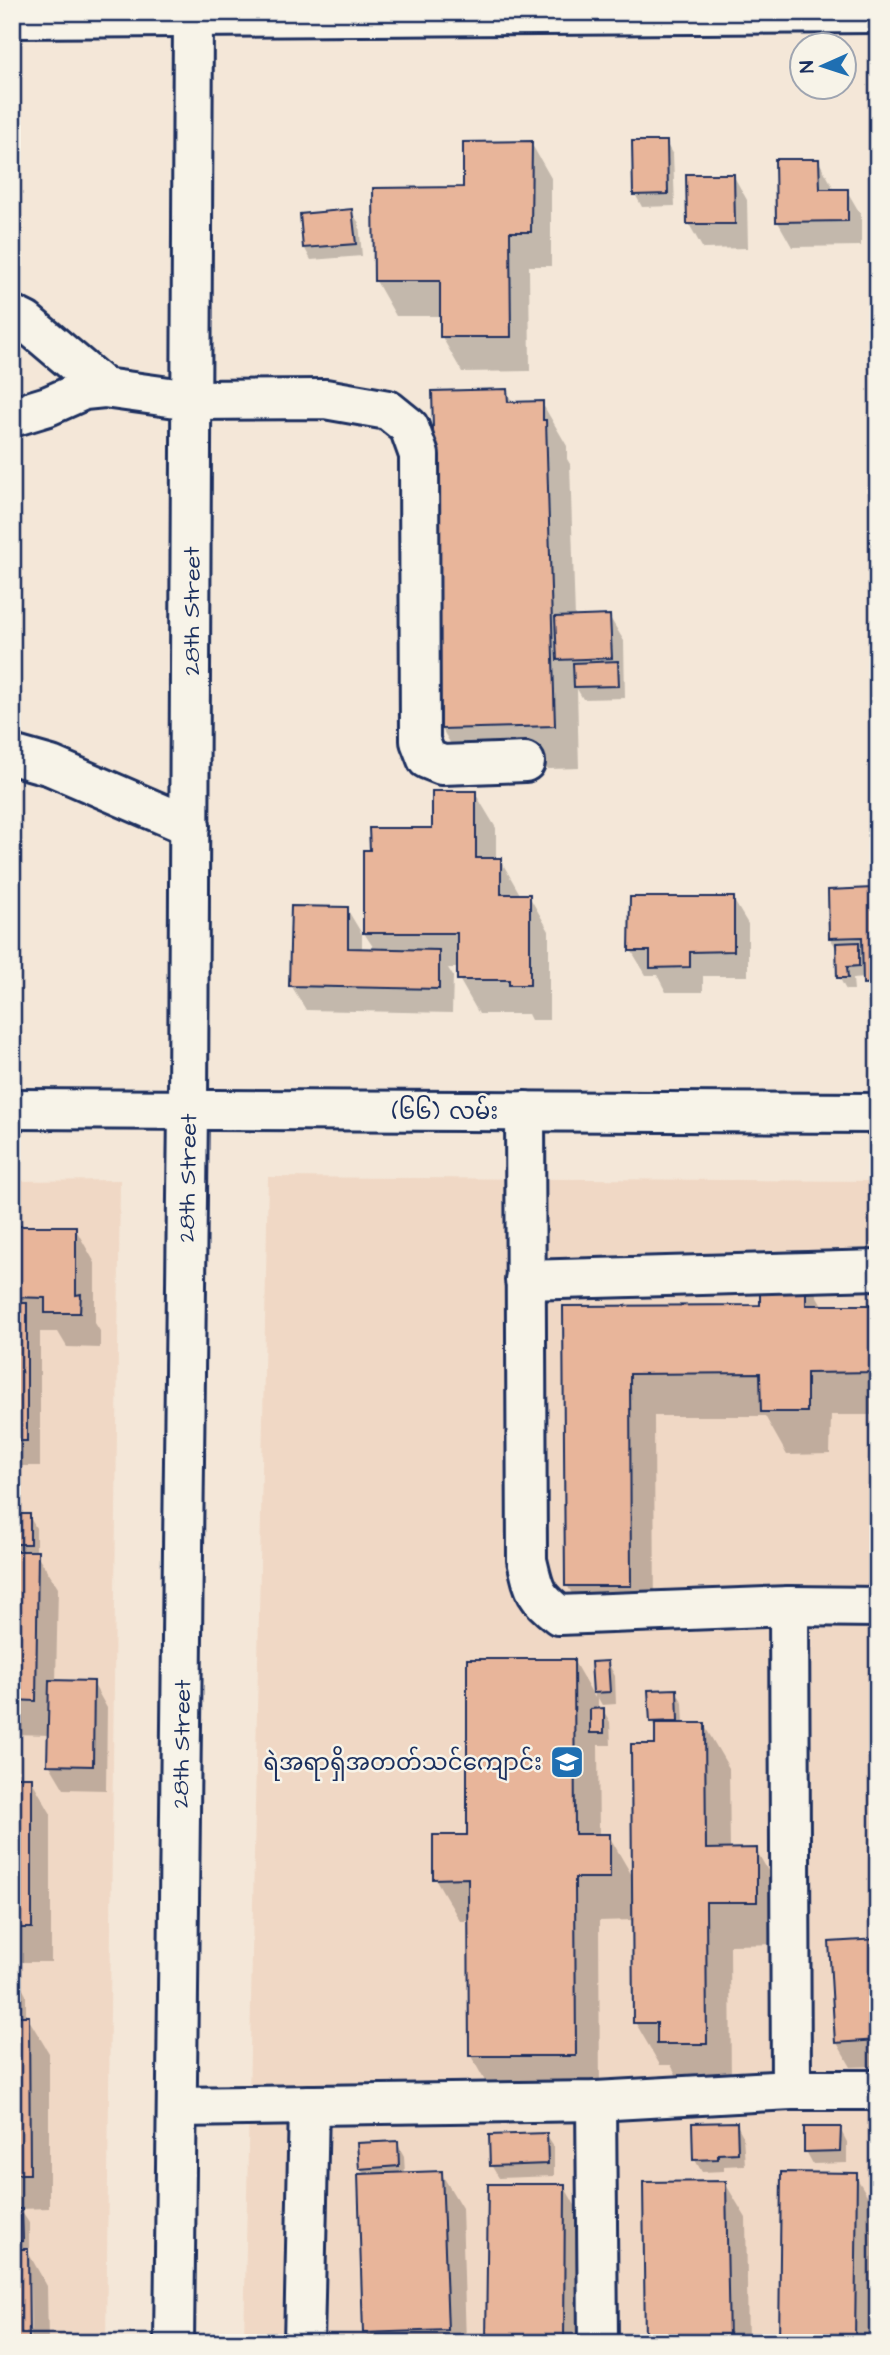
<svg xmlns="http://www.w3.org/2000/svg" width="890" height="2355" font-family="'Architects Daughter','Noto Sans Myanmar',sans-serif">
  <rect width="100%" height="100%" fill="#f4e7d8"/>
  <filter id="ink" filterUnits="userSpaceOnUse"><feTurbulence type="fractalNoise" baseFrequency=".0143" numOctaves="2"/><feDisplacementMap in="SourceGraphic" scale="14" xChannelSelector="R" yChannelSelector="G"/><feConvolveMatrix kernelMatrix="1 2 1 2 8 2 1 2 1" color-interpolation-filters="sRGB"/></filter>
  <g filter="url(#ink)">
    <g fill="#f0d8c5">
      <polygon points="268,1177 878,1181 878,2343 244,2343"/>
      <polygon points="120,1180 106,2343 12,2343 12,1181"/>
    </g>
    <g fill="#0003">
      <polygon points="531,143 551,178 551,266 529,266 530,371 462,372 442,337 442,316 396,316 376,281 465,189"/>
      <polygon points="666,143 673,155 675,206 642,207 635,194"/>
      <polygon points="818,160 832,185 833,191 847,191 861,215 861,246 792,247 778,222"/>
      <polygon points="733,175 747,200 748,248 703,249 689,224"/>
      <polygon points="351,211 359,223 362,256 311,260 304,247"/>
      <polygon points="506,391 513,403 542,403 567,446 567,459 570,464 575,618 609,616 624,641 625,698 583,699 577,689 579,768 467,772 442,729"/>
      <polygon points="475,793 496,828 496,859 500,859 521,896 529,896 549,931 549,1020 531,1020 528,1014 479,1014 459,979 459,968 448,968 453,976 452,1013 306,1010 291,985 347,909 362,934 362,950 375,950 364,933 433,830"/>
      <polygon points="878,879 878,1006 865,983 865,978 853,979 854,990 846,990 839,977 838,951 830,938 875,889"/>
      <polygon points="733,899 748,924 748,976 703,976 703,992 666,992 657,975 646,975 631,950"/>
      <polygon points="12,1228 75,1228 95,1263 95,1323 100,1331 100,1348 67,1347 58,1332 40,1332 40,1466 12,1466"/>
      <polygon points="805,1275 823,1307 878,1306 878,1415 831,1415 830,1454 787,1455 765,1416 654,1416 655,1628 591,1628 567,1585 565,1308 762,1307"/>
      <polygon points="12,1516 29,1516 36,1528 36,1553 58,1588 56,1682 93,1683 107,1708 106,1790 64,1789 49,1764 50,1735 12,1734"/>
      <polygon points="573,1660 595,1698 593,1664 608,1663 615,1676 616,1704 602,1705 598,1698 598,1710 603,1710 610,1722 611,1745 598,1745 599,1836 609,1836 634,1879 657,1745 657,1731 652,1722 676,1691 683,1703 684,1725 704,1725 729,1768 730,1850 756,1850 781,1893 781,1944 730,1945 731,2087 683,2087 671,2065 660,2065 635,2022 634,1920 599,1921 600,2098 495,2099 471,2056 470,1921 460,1921 435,1878 469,1837"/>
      <polygon points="12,1779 31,1779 51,1814 51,1962 12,1962"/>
      <polygon points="878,1940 878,2066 851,2067 837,2043"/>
      <polygon points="12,1982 19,1982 26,1995 26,2018 28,2018 49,2053 49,2208 20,2209 29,2223 29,2254 47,2286 48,2343 31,2343 30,2283 27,2283 12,2343"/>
      <polygon points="736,2123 743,2136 745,2165 724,2166 724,2171 702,2172 695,2160"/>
      <polygon points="840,2129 847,2142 847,2163 813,2164 806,2151"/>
      <polygon points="546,2135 554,2147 554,2176 499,2178 491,2165"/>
      <polygon points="397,2143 404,2156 405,2174 441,2173 462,2208 466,2343 371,2343 365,2332 365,2175 360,2168"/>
      <polygon points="855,2175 876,2210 875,2343 781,2343"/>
      <polygon points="725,2183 746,2218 748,2343 646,2343"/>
      <polygon points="564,2186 584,2221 584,2343 488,2343"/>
    </g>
    <g fill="#e8b59a" stroke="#1b2f5e" stroke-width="2">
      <polygon points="532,141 531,232 510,232 511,337 440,337 440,281 374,281 373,188 463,187 463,142"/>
      <polygon points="632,141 667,141 668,194 633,195"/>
      <polygon points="775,159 819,159 820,189 848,189 848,221 776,222"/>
      <polygon points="686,174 734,174 735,224 687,224"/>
      <polygon points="352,209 356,244 303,248 300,214"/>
      <polygon points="507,389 508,402 543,401 543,420 546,420 555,726 441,729 432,391"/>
      <polygon points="610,615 612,658 557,660 555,617"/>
      <polygon points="618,661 619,686 574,687 573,663"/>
      <polygon points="432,791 476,791 476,858 501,858 501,894 530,894 530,985 509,985 509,980 457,980 457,933 363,933 363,850 370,850 369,828 432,828"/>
      <polygon points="872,877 878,877 878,983 863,984 862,937 829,938 828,890 873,888"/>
      <polygon points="630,897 734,897 734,951 690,952 690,967 650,968 650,951 629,951"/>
      <polygon points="291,906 348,907 348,948 439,950 439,989 289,986"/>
      <polygon points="859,942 859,966 847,967 848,978 837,978 836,943"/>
      <polygon points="12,1226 76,1226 76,1295 81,1294 80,1313 45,1313 45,1298 12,1297"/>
      <polygon points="760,1273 806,1274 806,1305 878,1305 878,1372 807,1373 807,1412 761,1412 760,1373 630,1374 631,1586 565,1586 563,1306 760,1305"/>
      <rect x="12" y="1303" width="15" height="138"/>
      <rect x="12" y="1514" width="18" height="30"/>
      <polygon points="12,1551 38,1551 36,1701 12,1700"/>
      <polygon points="467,1659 574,1659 575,1834 610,1834 610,1878 575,1878 576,2056 469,2056 468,1878 433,1879 433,1835 467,1835"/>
      <polygon points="608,1661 610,1692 593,1693 591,1662"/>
      <polygon points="49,1680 94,1681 93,1766 47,1765"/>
      <polygon points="677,1689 678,1721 650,1722 648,1690"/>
      <polygon points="604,1708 604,1733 590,1733 590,1709"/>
      <polygon points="655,1723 705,1723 706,1849 757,1848 757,1902 706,1902 707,2044 657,2044 657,2023 633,2023 631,1744 655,1744"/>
      <rect x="12" y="1777" width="20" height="151"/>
      <polygon points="878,1939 878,2040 835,2043 829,1942"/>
      <rect x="12" y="1981" width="8" height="31"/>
      <polygon points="12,2016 29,2016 30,2174 12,2174"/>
      <polygon points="737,2122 738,2153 718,2154 718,2159 693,2160 692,2123"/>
      <polygon points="804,2127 841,2127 840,2151 804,2152"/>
      <polygon points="547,2133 548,2164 490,2166 489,2135"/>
      <polygon points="398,2141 399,2166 359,2169 357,2143"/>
      <polygon points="442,2171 448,2330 363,2333 358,2174"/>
      <polygon points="781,2172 857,2173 855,2343 779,2343"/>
      <polygon points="726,2181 729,2343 645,2343 643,2182"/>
      <polygon points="488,2184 565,2184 564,2343 486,2343"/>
      <polygon points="12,2209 22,2209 23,2241 12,2241"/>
      <polygon points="12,2249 28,2249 29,2343 12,2343"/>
    </g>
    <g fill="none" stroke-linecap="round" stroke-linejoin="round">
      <g stroke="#1b2f5e" stroke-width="44">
        <g id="minor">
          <polyline points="12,18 878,13"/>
          <polyline points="12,315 26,322 104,388"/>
          <polyline points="12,417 48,406 84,390 104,388 191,400 325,399 388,410 409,427 419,455 420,741 427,759 442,765 525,762"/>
          <polyline points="12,755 51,766 190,826"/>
          <polyline points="12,1109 878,1113"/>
          <path d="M525 1111 527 1560C534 1590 534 1596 559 1615L789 1606 878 1607"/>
          <polyline points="525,1280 878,1270"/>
          <polyline points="789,1606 791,2090"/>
          <polyline points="596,2101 598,2343"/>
          <polyline points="177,2107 596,2101 791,2090 878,2090"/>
          <polyline points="174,2343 188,1109 193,12"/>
          <polyline points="304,2343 309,2105"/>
        </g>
      </g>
      <use href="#minor" stroke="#f7f3e8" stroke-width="38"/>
    </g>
  </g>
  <defs>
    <g id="university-square" transform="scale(1.75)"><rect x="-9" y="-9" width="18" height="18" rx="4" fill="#1f6fb2" stroke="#f7f3e8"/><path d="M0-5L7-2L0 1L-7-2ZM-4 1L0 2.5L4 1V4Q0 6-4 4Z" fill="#fff"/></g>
  </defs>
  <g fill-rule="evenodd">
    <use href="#university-square" x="567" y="1762"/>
  </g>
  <g text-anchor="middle" stroke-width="5" stroke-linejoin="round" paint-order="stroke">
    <g font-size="23" fill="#1b2f5e" stroke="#f7f3e8">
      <text transform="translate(191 611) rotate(-90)" y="8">28th Street</text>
      <text x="445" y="1119">(၆၆) လမ်း</text>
      <text transform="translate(187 1178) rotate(-89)" y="8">28th Street</text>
      <text transform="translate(181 1744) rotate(-89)" y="8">28th Street</text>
    </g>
    <g font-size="23" fill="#1b2f5e" stroke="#f7f3e8" text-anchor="end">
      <text x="542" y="1770">ရဲအရာရှိအတတ်သင်ကျောင်း</text>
    </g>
  </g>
  <rect width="890" height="2355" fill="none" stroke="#f7f3e8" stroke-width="42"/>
  <rect x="21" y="21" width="848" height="2313" fill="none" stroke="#1b2f5e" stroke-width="2.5" filter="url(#ink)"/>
  <g transform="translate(823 66) rotate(267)"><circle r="33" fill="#f7f3e8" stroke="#9fa5b1" stroke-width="2"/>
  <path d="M0-5L12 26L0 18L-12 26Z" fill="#1f6fb2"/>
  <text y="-10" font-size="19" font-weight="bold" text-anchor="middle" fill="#1b2f5e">N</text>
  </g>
</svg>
